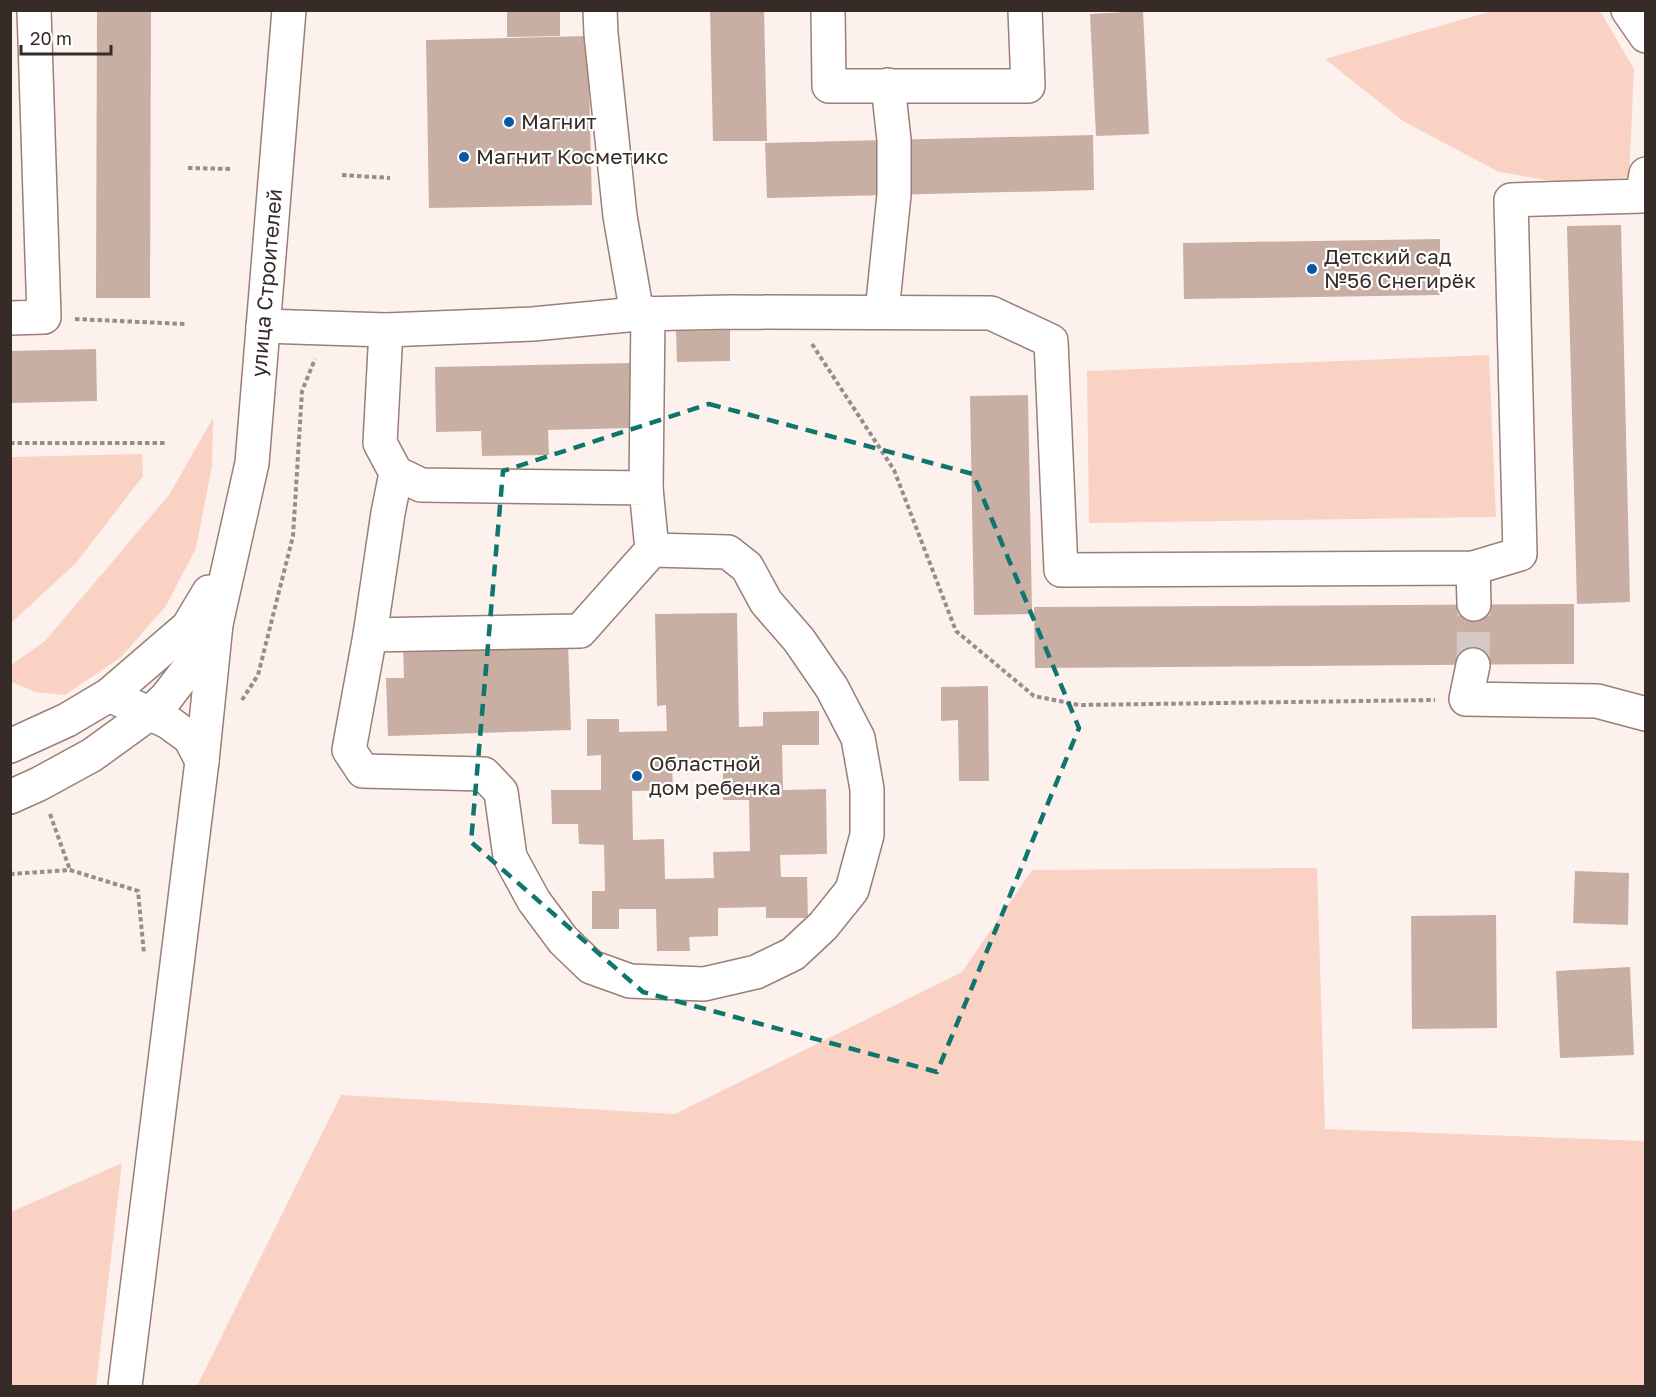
<svg xmlns="http://www.w3.org/2000/svg" width="1656" height="1397" font-family="'Golos Text',sans-serif">
  <rect width="100%" height="100%" fill="#fdf1ed"/>
  <g fill="#f9d2c4">
    <polygon points="1492,11 1600,11 1634,69 1629,177 1570,184 1499,172 1403,121 1325,59"/>
    <polygon points="1489,355 1496,517 1089,523 1087,371"/>
    <polygon points="213,418 212,466 196,548 166,606 121,657 65,695 36,692 11,682 11,665 45,641 169,495"/>
    <polygon points="142,454 143,476 76,563 11,623 11,457"/>
    <polygon points="1317,868 1325,1129 1645,1141 1645,1386 197,1386 341,1095 675,1114 962,972 1032,870"/>
    <polygon points="122,1163 96,1386 11,1386 11,1212"/>
  </g>
  <g fill="#c9aea4" fill-rule="evenodd">
    <polygon points="97,10 151,10 150,298 96,298"/>
    <polygon points="507,10 560,10 560,36 507,37"/>
    <polygon points="710,10 764,10 767,141 713,141"/>
    <polygon points="1143,11 1149,134 1096,136 1090,14"/>
    <polygon points="588,36 592,205 429,208 426,40"/>
    <polygon points="1093,135 1094,190 767,198 765,143"/>
    <polygon points="1621,225 1630,602 1577,604 1567,226"/>
    <polygon points="1440,239 1440,295 1184,299 1183,243"/>
    <polygon points="730,330 730,361 677,362 676,331"/>
    <polygon points="96,349 97,401 10,403 10,351"/>
    <polygon points="632,363 633,428 548,430 549,455 482,456 481,431 436,432 435,367"/>
    <polygon points="1028,395 1032,614 974,615 970,396"/>
    <polygon points="1574,604 1574,664 1035,668 1034,607"/>
    <path d="M737 613 739 727 763 726V712L819 711V745H782L783 790 826 789 827 854 780 855 781 877H807L808 918H766V907L718 908V936L689 937 690 951H657L656 909H619V929H592V891H605L604 845 579 844 578 824H552L551 790H601V755L587 756V719H619V732L667 731 666 705 657 706 655 614ZM723 762V800H749L750 851 713 852 714 878 665 879 664 839 633 840 632 791 673 790 672 763Z"/>
    <polygon points="568,642 571,730 388,736 386,678 404,678 403,648"/>
    <polygon points="988,686 989,781 959,781 958,720 941,721 941,687"/>
    <polygon points="1575,871 1629,873 1628,925 1573,923"/>
    <polygon points="1496,915 1497,1028 1412,1029 1411,916"/>
    <polygon points="1630,967 1634,1055 1560,1058 1556,971"/>
  </g>
  <g fill="none" stroke-linecap="round" stroke-linejoin="round">
    <polyline stroke="#d5c9c5" stroke-width="33" stroke-dasharray="33 16" stroke-linecap="butt" points="1473,665 1474,604"/>
    <g stroke="#997f76" stroke-width="36">
      <g id="minor">
        <polyline points="600,10 601,34 620,216 637,314"/>
        <polyline points="828,10 829,86 1028,86 1025,10"/>
        <polyline points="1628,10 1646,36"/>
        <polyline points="882,312 894,195 894,140 888,85"/>
        <polyline points="10,318 44,317 34,10"/>
        <polyline points="263,326 386,330 533,324 637,314 731,312 991,313 1051,341 1061,570 1473,568 1520,554 1511,200 1642,196 1646,174"/>
        <polyline points="386,330 380,443 396,473 421,485 646,488 652,550 580,631 370,635 388,513 396,473"/>
        <polyline points="646,488 648,313"/>
        <polyline points="1473,568 1474,604"/>
        <polyline points="370,635 349,750 363,771 484,774 501,792 510,857 534,901 563,940 591,967 630,981 704,984 756,972 793,954 823,926 852,890 867,835 867,789 858,738 832,688 799,640 766,602 747,567 728,552 652,550"/>
        <polyline points="1473,665 1466,699 1597,701 1646,714"/>
        <polyline points="109,695 168,722 190,738 202,761"/>
        <polyline points="125,1386 202,761 216,624"/>
      </g>
    </g>
    <g stroke="#997f76" stroke-width="36">
      <g id="major">
        <polyline points="10,746 67,720 109,695 188,627 209,592"/>
        <polyline points="10,797 39,784 92,755 150,713 166,698 193,663 216,624 252,463 289,10"/>
      </g>
    </g>
    <g stroke="#998d89" stroke-width="4" stroke-dasharray="4.5 3" stroke-linecap="butt">
      <polyline points="188,168 233,169"/>
      <polyline points="342,175 390,178"/>
      <polyline points="75,319 185,324"/>
      <polyline points="812,344 894,470 956,631 1034,696 1079,705 1435,700"/>
      <polyline points="10,443 165,443"/>
      <polyline points="242,700 258,675 293,536 302,391 315,359"/>
      <polyline points="50,814 70,870"/>
      <polyline points="10,874 70,870 138,891 144,954"/>
    </g>
    <use href="#minor" stroke="#fff" stroke-width="33"/>
    <use href="#major" stroke="#fff" stroke-width="33"/>
  </g>
  <path fill="none" stroke="#0f766e" stroke-width="4.5" stroke-dasharray="12 8" stroke-linejoin="round" d="M709 404 973 474 1079 728 937 1072 643 992 471 842 503 471Z"/>
  <g fill="#0459a7" stroke="#fff" stroke-width="2">
    <circle cx="509" cy="122" r="6"/>
    <circle cx="464" cy="157" r="6"/>
    <circle cx="1312" cy="269" r="6"/>
    <circle cx="637" cy="776" r="6"/>
  </g>
  <g text-anchor="middle" stroke-width="4.5" stroke-linejoin="round" paint-order="stroke">
    <g font-size="21" fill="#362b27" stroke="#fff" text-anchor="start">
      <text x="521" y="129">Магнит</text>
      <text x="476" y="164">Магнит Косметикс</text>
      <text x="1324" y="264">Детский сад<tspan x="1324" dy="24">№56 Снегирёк</tspan></text>
      <text x="649" y="771">Областной<tspan x="649" dy="24">дом ребенка</tspan></text>
    </g>
    <g font-size="21" fill="#362b27" stroke="#fff">
      <text transform="translate(267 283) rotate(-85)" y="7">улица Строителей</text>
    </g>
  </g>
  <rect width="1656" height="1397" fill="none" stroke="#362b27" stroke-width="24"/>
  <path d="M21 45v9h90v-9" fill="none" stroke="#362b27" stroke-width="3"/>
  <text x="30" y="45" font-size="18" fill="#362b27" stroke="#ffffff" stroke-width="4.5" paint-order="stroke">20 m</text>
</svg>
